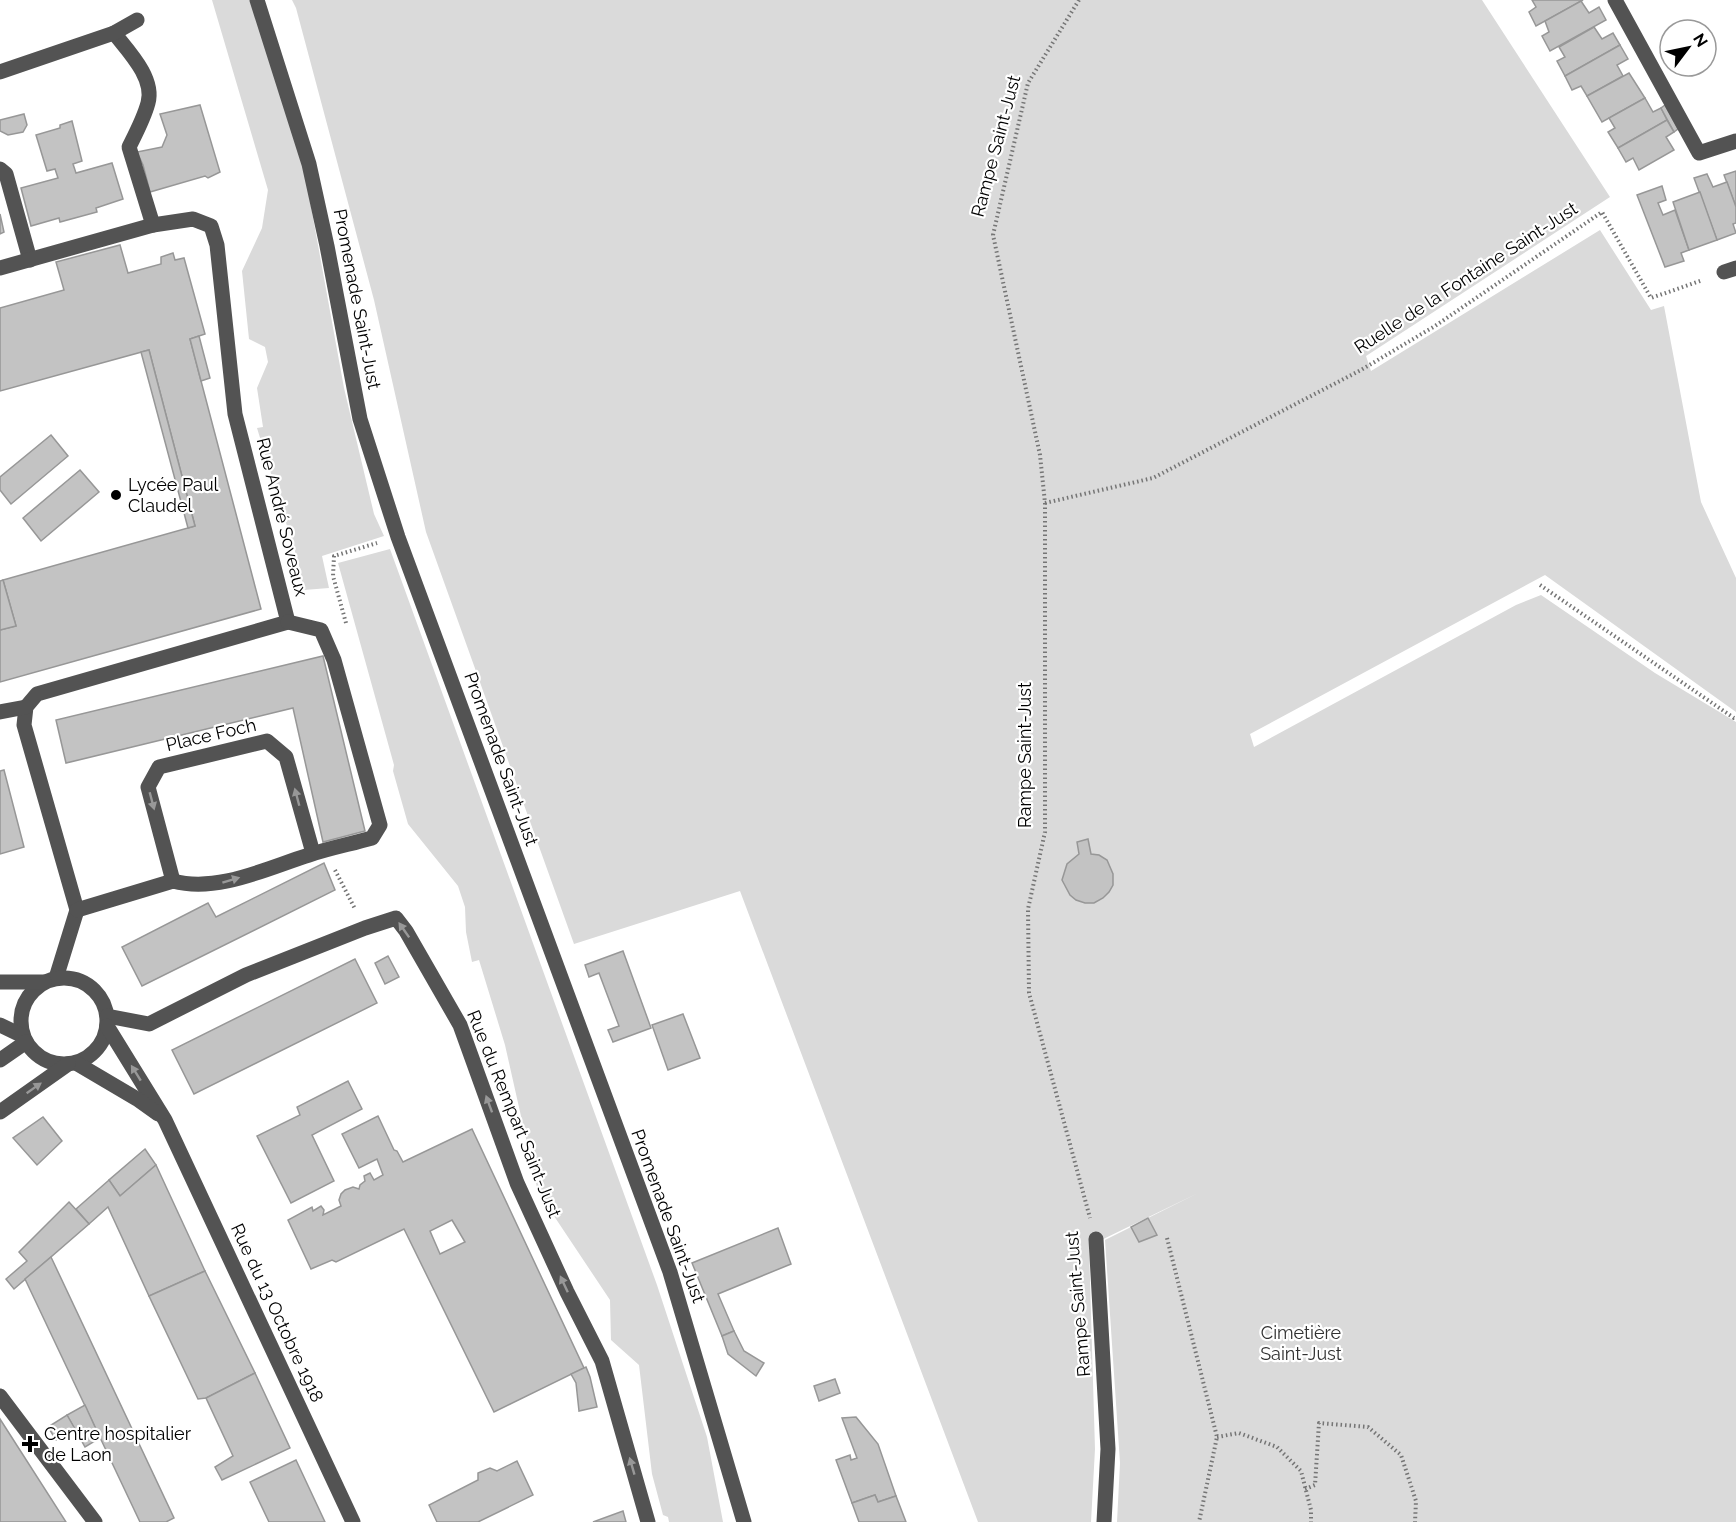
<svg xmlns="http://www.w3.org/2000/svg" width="1736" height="1522" font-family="Raleway,sans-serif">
  <rect width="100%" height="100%" fill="#fff"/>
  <g fill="#dadada">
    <polygon points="212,0 250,0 302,157 344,388 374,514 384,536 322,556 329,588 304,590 299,565 257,428 263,427 257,388 268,362 265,347 249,339 242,271 262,228 268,190"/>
    <polygon points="292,0 1482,0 1610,197 1366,356 1371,371 1600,230 1651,310 1664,306 1701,502 1736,578 1736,712 1545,575 1250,734 1254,747 1516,605 1541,595 1655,673 1736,722 1736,1522 1117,1522 1120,1463 1105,1240 1131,1227 1139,1242 1156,1235 1148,1218 1198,1193 1089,1246 1095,1449 1091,1522 978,1522 740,891 574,944 426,532 374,300 296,8"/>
    <polygon points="390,549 657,1285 707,1437 723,1522 669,1522 668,1517 663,1515 652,1474 639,1365 611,1340 610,1300 538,1192 505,1045 479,960 472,962 466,932 465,907 458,886 408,824 393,771 394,765 338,563"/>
  </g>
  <g fill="#c3c3c3" stroke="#979797" stroke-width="1.5" fill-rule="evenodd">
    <polygon points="1532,0 1583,0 1536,26 1529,12 1536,7"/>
    <polygon points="1581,1 1589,13 1599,7 1606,20 1550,51 1542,36 1549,32 1545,21"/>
    <polygon points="1594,27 1602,39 1613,33 1620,45 1565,76 1557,61 1565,57 1559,47"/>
    <polygon points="1620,45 1628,59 1617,65 1623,76 1587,96 1581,86 1572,90 1565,76"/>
    <polygon points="1629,73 1645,98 1602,122 1587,96"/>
    <polygon points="1645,98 1653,112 1661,108 1667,120 1618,148 1608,132 1615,128 1609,118"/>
    <polygon points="200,105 220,172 208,178 205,176 150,192 143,165 137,152 162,147 167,135 160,114"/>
    <polygon points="1665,105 1678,129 1674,132 1661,108"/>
    <polygon points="24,114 27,125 23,132 8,135 0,131 0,120"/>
    <polygon points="1667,120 1674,132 1666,137 1674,150 1639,170 1633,158 1626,162 1618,148"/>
    <polygon points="72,121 82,161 73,164 76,173 112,163 123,199 96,208 97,212 60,222 59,218 31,226 21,188 58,178 55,169 47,171 36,135 60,128 60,125"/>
    <polygon points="1736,171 1736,207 1724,175"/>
    <polygon points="1707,174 1713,187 1727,182 1736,207 1736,223 1733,224 1736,233 1717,240 1694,178"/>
    <polygon points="1662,186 1666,200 1658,203 1663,215 1675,210 1689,250 1681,253 1684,261 1665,267 1637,195"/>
    <polygon points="1700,192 1717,240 1689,250 1673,202"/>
    <polygon points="0,214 4,232 0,234"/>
    <polygon points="120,245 128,273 161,264 161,257 173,253 175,260 184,258 205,334 190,339 261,609 0,682 0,630 16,626 3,580 195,526 149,350 0,391 0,308 64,290 56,262"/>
    <polygon points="199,336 210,378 201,381 190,339"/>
    <polygon points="149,350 195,526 188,528 141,352"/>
    <polygon points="51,435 68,456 11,504 0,490 0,477"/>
    <polygon points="80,470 99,492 41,541 23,518"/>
    <polygon points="3,580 16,626 0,630 0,581"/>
    <polygon points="323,656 365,831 323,842 293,708 66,763 56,720"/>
    <polygon points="4,770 24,847 0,854 0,771"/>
    <polygon points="1088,839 1091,854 1099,855 1107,860 1113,874 1113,885 1109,892 1103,898 1094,903 1085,903 1076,900 1070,895 1062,880 1067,864 1079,854 1077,842"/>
    <polygon points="324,863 335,890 142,986 122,947 208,903 216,917"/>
    <polygon points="623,951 651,1028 613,1042 608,1030 619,1026 599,973 589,977 585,965"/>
    <polygon points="388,956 399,977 385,984 375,963"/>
    <polygon points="355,959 377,1003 194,1094 172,1050"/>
    <polygon points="683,1014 700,1058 668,1070 652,1025"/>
    <polygon points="348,1081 362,1109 312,1135 334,1181 291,1203 257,1136 300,1115 297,1107"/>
    <path d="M378 1116 394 1150 397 1151 403 1162 472 1129 584 1368 494 1412 404 1229 336 1262 332 1260 311 1269 288 1220 312 1207 313 1211 321 1206 324 1210 323 1215 341 1206 339 1200 341 1194 345 1190 353 1187 359 1189 360 1185 365 1181 364 1176 370 1173 374 1180 383 1175 377 1159 359 1168 342 1134ZM452 1220 465 1242 440 1254 430 1231Z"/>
    <polygon points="43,1117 62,1141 37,1165 13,1138"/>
    <polygon points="145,1149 156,1165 120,1196 109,1180"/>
    <polygon points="156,1165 205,1271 149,1296 108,1207 89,1224 76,1209 109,1180 120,1196"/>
    <polygon points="69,1202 89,1224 14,1289 6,1279 27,1261 19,1252"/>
    <polygon points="1148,1218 1157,1235 1139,1242 1131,1227"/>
    <polygon points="778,1228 791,1264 718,1294 734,1331 722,1336 692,1263"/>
    <polygon points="51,1257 174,1518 166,1522 140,1522 25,1279"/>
    <polygon points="205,1271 255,1373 206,1398 198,1399 149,1296"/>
    <polygon points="734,1331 744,1351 764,1363 756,1376 728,1354 722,1336"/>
    <polygon points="586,1367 590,1377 597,1407 579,1411 576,1383 571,1374"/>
    <polygon points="255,1373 290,1448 222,1480 215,1467 233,1456 206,1398"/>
    <polygon points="835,1379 840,1393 819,1401 814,1386"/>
    <polygon points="85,1405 100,1438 85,1447 67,1415"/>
    <polygon points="67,1415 75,1429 56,1440 48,1427"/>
    <polygon points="856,1417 878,1444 896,1496 878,1502 875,1495 852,1503 836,1460 850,1455 851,1460 857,1458 842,1418"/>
    <polygon points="0,1419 66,1522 0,1522"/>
    <polygon points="296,1460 325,1522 269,1522 250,1482"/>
    <polygon points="517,1461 533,1495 478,1522 437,1522 429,1505 478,1480 478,1473 490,1468 497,1471"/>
    <polygon points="875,1495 878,1502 896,1496 906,1522 859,1522 852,1503"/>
    <polygon points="623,1511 626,1522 593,1522"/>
  </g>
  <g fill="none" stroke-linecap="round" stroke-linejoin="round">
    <g stroke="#757575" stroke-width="4" stroke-dasharray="1.5 3" stroke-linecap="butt">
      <polyline points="1079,0 1028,83 993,235 1040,455 1045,503 1045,832 1028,909 1029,993 1090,1218"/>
      <polyline points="1045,503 1153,478 1361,370 1435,326 1602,212 1651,298 1703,280"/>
      <polyline points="1540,585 1734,718 1736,718"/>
      <polyline points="346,623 333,576 334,556 377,543"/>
      <polyline points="335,870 355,909"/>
      <polyline points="1167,1238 1217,1437 1199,1522"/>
      <polyline points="1217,1437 1239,1433 1277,1447 1301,1471 1311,1510 1311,1522"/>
      <polyline points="1305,1489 1315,1485 1319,1423 1368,1427 1401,1455 1416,1501 1415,1522"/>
    </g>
    <g stroke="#535353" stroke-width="15">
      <polyline points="257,0 309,164 327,246 360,419 398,537 670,1272 744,1522"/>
      <polyline points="1615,0 1699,153 1736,141"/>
      <path d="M114 33C128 51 155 78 148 103 144 118 136 133 129 147L153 225"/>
      <polyline points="0,72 114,33 137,20"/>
      <polyline points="0,169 6,174 30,260"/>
      <polyline points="0,268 153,225 193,219 211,226 217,245 235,414 288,622 37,694 26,707 24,725 77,910 56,978"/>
      <polyline points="1724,272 1736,268"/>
      <polyline points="0,712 26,707"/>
      <polyline points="173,881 148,787 159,767 267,741 286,757 313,853"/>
      <path d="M77 910 173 881C218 893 267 868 309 855 330 848 351 844 372 838L380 825 334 660 321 630 288 622"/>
      <circle cx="64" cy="1021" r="43"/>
      <polyline points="0,982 44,982"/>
      <polyline points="107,1016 149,1024 246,975 365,928 396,918 406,931 460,1025 517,1183 567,1292 602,1361 648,1522"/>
      <polyline points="0,1025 23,1036"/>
      <polyline points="107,1026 165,1120 353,1522"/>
      <polyline points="0,1060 26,1042"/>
      <polyline points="76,1063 137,1099 158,1114"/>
      <polyline points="0,1112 68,1064"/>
      <polyline points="1096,1239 1108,1449 1104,1522"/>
      <polyline points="0,1396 95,1522"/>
    </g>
  </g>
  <defs><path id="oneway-solid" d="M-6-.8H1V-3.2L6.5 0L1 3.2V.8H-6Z" transform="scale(1.5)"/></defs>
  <g fill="#989898">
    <use href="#oneway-solid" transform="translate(297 797) rotate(-105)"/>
    <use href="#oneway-solid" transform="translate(152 801) rotate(75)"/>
    <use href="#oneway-solid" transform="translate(231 880) rotate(-17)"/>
    <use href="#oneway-solid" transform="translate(404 930) rotate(-125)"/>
    <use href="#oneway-solid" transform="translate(136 1073) rotate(-122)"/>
    <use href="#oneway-solid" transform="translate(34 1088) rotate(-35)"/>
    <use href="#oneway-solid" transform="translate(489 1104) rotate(-110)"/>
    <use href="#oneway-solid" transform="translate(564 1284) rotate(-115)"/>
    <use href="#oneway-solid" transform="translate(632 1466) rotate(-106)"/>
  </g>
  <g fill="#000" stroke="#fff" stroke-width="2">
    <circle cx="116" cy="495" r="6"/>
    <path d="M27 1435h6v6h6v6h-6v6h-6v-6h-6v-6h6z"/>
  </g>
  <g text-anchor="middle" stroke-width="4.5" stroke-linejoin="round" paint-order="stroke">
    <g font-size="18" fill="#000" stroke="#fff">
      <text transform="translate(996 146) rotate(-75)" y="6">Rampe Saint-Just</text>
      <text transform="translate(1466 278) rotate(-33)" y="6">Ruelle de la Fontaine Saint-Just</text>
      <text transform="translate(357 299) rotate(79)" y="6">Promenade Saint-Just</text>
      <text transform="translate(282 517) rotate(76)" y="6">Rue André Soveaux</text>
      <text transform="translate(211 735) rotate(-13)" y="6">Place Foch</text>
      <text transform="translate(1025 755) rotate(-90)" y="6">Rampe Saint-Just</text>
      <text transform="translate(501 759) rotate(70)" y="6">Promenade Saint-Just</text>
      <text transform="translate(514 1114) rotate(68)" y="6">Rue du Rempart Saint-Just</text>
      <text transform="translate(668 1216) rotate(70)" y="6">Promenade Saint-Just</text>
      <text transform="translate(1078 1304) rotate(-95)" y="6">Rampe Saint-Just</text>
      <text transform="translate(277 1313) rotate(65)" y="6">Rue du 13 Octobre 1918</text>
    </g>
    <g font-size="18" fill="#000" stroke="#fff" text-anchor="start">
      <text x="128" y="491">Lycée Paul<tspan x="128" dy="21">Claudel</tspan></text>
      <text x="44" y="1440">Centre hospitalier<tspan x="44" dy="21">de Laon</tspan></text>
    </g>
    <g font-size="18" fill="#313131" stroke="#fff">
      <text x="1301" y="1339">Cimetière<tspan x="1301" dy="21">Saint-Just</tspan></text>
    </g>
  </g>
  <g transform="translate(1688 48) rotate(58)"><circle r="28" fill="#ffffff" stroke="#999999" stroke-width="1.5"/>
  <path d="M0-4.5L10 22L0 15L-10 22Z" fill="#000000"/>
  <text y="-9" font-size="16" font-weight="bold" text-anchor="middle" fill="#000000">N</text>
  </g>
</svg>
